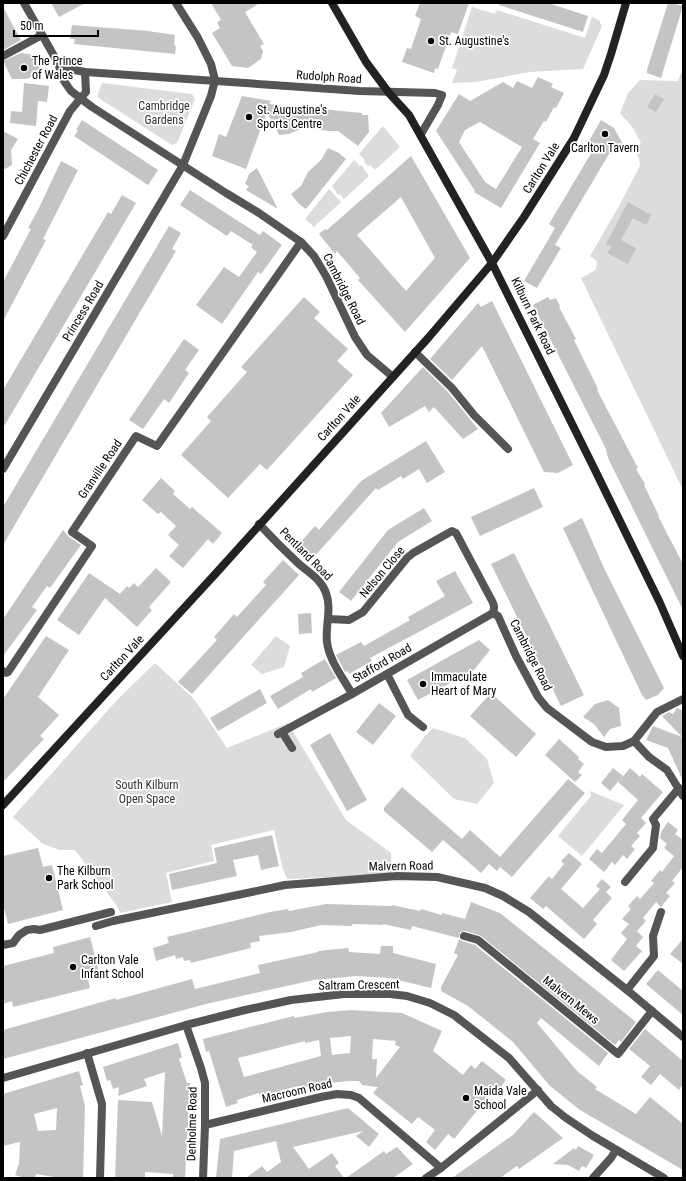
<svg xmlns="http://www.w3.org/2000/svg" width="686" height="1181" font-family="'Roboto Condensed',sans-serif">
  <rect width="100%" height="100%" fill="#fff"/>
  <g fill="#dcdcdc">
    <polygon points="472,7 495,14 497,10 585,38 592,17 599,20 602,26 583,69 530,72 476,82 452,83 457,70 452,68"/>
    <polygon points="683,68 683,490 581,278 596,270 597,261 590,256 619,206 640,166 639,159 634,147 641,143 633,128 620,113 628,93 640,80 678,81"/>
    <polygon points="102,83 192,94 195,99 177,143 172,145 97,97"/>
    <polygon points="383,126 400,147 375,170 370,165 368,166 364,162 365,160 359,154"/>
    <polygon points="354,160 360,166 361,165 369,176 344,199 340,194 338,195 332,186"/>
    <polygon points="329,189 341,202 314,227 305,219"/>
    <polygon points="276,636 290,646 284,667 262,674 251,665"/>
    <polygon points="155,663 194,699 227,748 288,723 346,820 391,853 392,874 287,879 282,866 274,830 211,845 214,861 166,873 172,902 120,913 117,906 75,850 60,850 43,844 13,817 117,700"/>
    <polygon points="433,728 465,738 487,759 494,783 477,804 454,799 410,756 425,736"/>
    <polygon points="590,791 624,805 582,856 558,836 591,796"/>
  </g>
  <g fill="#c4c4c4" fill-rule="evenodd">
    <polygon points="51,3 85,3 59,17"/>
    <polygon points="211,3 260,3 245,12 264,44 260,46 263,51 261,59 248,68 232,66 212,33 220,28 217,22 221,20"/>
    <polygon points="420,3 469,3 458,34 451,32 438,69 435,68 434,73 402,62 407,48 411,49 421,19 415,16"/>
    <polygon points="499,3 548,3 588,16 583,32 499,5"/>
    <polygon points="668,3 672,3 683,6 661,78 647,73 647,70"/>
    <polygon points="3,7 21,40 3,50"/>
    <polygon points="72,25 148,31 175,35 174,45 176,46 175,54 74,44 75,39 70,39"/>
    <polygon points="21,53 35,55 43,70 27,79 12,79 3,61"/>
    <path d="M538 77 553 84 551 87 564 93 556 108 554 107 546 122 544 121 533 139 540 143 501 208 474 192 475 191 436 131 459 94 470 101 503 82 513 88 517 81 532 88ZM480 122 522 147 496 189 485 182 459 142 465 130Z"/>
    <polygon points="24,83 49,86 47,102 38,101 36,126 10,123 11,111 22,112"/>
    <polygon points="655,94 664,99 656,112 647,107"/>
    <polygon points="242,96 271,101 269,104 362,113 362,115 368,115 369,132 358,146 338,131 329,131 314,129 315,123 289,134 279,135 267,112 246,169 212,156 219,134 226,137"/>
    <polygon points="82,120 158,170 148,185 74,136 78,131 76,130"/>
    <polygon points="601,120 614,128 624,146 609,154 555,245 561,248 537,288 524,281 555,228 549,224 596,145 589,141"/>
    <polygon points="3,131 18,139 11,150 12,165 3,170"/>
    <polygon points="328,148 339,153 346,159 306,209 299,204 291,194 301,186 308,172 321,160"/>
    <path d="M411 156 470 258 405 332 358 280 360 278 337 251 335 254 319 234 325 229 327 230ZM401 197 435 258 406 291 357 235Z"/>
    <polygon points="61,161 78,170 43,239 46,240 3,321 3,282 31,229 28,228 39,208"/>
    <polygon points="257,168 278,209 246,190 249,186 245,184 249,174"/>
    <polygon points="190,190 260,235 263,231 282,245 261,274 258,272 222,324 196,305 224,267 239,277 257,252 251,247 253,245 231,231 227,236 180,205"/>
    <polygon points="122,195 136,203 3,428 3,390 108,212 111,214"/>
    <polygon points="628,202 651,215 646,225 633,218 621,240 636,248 628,264 607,253 611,247 606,244"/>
    <polygon points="169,226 181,233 172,249 176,251 3,545 3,507"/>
    <polygon points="304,297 320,312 314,318 348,349 337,361 353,375 267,470 260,464 228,498 181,455 211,421 207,417 247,372 241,367"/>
    <polygon points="548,297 550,300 556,298 560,306 559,307 576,339 574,340 598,389 597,390 638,468 636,469 645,484 644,485 659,516 658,516 683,564 683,610 608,458 606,449 533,305"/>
    <polygon points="492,301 573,465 558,473 544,472 482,346 452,380 430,359 478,303 481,307"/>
    <polygon points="184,339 199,350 185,370 189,373 169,403 164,399 143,429 129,420"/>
    <polygon points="423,367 448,392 478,429 463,439 434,407 429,412 425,406 389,427 381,413"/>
    <polygon points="426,441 445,472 427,483 419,469 403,479 401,476 378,490 376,488 312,559 297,546 315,526 319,530 361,481"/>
    <polygon points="161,478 175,491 173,494 190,509 192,507 222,533 213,544 208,539 183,568 169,556 179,545 168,535 176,526 161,512 158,514 142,500"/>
    <polygon points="534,488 543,507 480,536 471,517"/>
    <polygon points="424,508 432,521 398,542 351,601 339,592 388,530"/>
    <polygon points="582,518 604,568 664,688 658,695 646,700 642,695 563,528"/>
    <polygon points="63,530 69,537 81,545 50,588 47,586 32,607 37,610 3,656 3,619"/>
    <polygon points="514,553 584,695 561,706 491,564"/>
    <polygon points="283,560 299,575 192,694 178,682 217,640 214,637 234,614 237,617 266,585 263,582"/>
    <polygon points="156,568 171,582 149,607 152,610 137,627 105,598 79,635 57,620 89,573 120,594 127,586 129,588 134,583 138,587"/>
    <polygon points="455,571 473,603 370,658 372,661 349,674 348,671 345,672 336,655 361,642 364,646 371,642 410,620 408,617 445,596 436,581"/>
    <polygon points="311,613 312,633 299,634 298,614"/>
    <polygon points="46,636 69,650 38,697 59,715 40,736 44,739 3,782 3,699"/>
    <polygon points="479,640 490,650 473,671 418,700 407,680"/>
    <polygon points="325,659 336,678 312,692 311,689 278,709 270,696 303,677 301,673"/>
    <polygon points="260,689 267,703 218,731 210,718"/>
    <polygon points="491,693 536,734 516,757 470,716"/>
    <polygon points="608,700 619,708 621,726 610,729 604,737 594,724 583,717 595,704"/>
    <polygon points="379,703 396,716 373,745 356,732"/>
    <polygon points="677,708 683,711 683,781 668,748 646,740 653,726 682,737 662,716 669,712 673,714"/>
    <polygon points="330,733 367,800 347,811 310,745"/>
    <polygon points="559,739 579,757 578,759 584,764 578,772 582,775 575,782 545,755"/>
    <polygon points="613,768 623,776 610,791 601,783"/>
    <polygon points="630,768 640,777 642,774 663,792 641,818 646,823 637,833 640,836 631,846 635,849 627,859 623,855 615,865 612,862 604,872 589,859 597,849 602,853 626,824 622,820 638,800 618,782"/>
    <polygon points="568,779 585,793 512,877 500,867 497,871 489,864 481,873 443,840 432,852 384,811 384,808 402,787 462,839 470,830 500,857"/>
    <polygon points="668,822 678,830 675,834 683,840 683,867 672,881 675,883 666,893 670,896 661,907 656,902 643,918 646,921 637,931 643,937 636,946 642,951 624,971 611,960 627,939 621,933 629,924 622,919 631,909 628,906 637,896 640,899 654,883 651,881 660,870 662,872 674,856 664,848 667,844 660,838 661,832"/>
    <polygon points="272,835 279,866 261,870 258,855 233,860 237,876 172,890 169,874 217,863 214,848"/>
    <polygon points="38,848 43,867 52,865 63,910 8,924 3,904 3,856"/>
    <polygon points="569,853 582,864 561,889 583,908 600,889 596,886 602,879 611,887 606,892 612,898 593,920 597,924 584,939 546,906 543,909 530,898 549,876 552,879 564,864 561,861"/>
    <polygon points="471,902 500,913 636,1022 621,1042 619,1040 615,1045 481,936 466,931 460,932 459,938 412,926 411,930 383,924 383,925 352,924 352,926 321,925 291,932 259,936 260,941 250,943 251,948 191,963 190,960 184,961 183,957 176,959 175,955 156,961 153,948 169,943 167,937 270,912 288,909 289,911 326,904 391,906 392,905 420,911 421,909 442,915 442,913 465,919"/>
    <polygon points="90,937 99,972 87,975 90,988 13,1007 12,1001 3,1004 3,966 54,953 53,947"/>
    <polygon points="459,939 462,941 475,945 608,1053 599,1066 541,1018 537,1023 577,1071 597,1087 595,1089 636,1114 650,1097 683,1124 683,1170 580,1110 550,1086 513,1042 468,1006 441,991 441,987 458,955 454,953"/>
    <polygon points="683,939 683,964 670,954"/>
    <polygon points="381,946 393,946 393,953 436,964 431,988 390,978 355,976 318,980 318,979 206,1004 3,1059 3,1030 116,998 116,1000 192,979 195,989 260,973 258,965 318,952 318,951 348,948 349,952 380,954"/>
    <polygon points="658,970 683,991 683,1015 646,984"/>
    <path d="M351 1010 402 1013 442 1031 433 1051 463 1075 471 1065 475 1069 482 1061 506 1080 500 1088 497 1086 454 1139 448 1134 435 1150 426 1142 435 1130 418 1117 412 1124 373 1093 378 1087 362 1085 359 1081H349L318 1084 300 1089 299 1086 260 1096 259 1093 237 1100 238 1103 226 1107 209 1051 206 1052 203 1039 294 1016V1018L327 1012ZM351 1036 350 1053 332 1055 330 1038ZM373 1039 396 1041 395 1045 400 1047 376 1078 377 1059H372ZM319 1040 321 1056 244 1077 238 1058 305 1041V1043Z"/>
    <polygon points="645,1029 683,1061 683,1084 679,1090 660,1074 651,1085 641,1077 650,1066 629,1049"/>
    <polygon points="178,1043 182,1057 179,1059 187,1083 190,1083 185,1178 173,1178 173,1174 145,1172 145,1178 115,1178 118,1100 152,1102 162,1136 165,1072 144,1079 147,1086 118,1096 119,1087 113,1089 110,1080 107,1081 103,1067"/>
    <path d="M79 1071 83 1085 80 1086 85 1106 83 1178H54V1177L36 1174 35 1178H24L15 1175 19 1164 20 1142 3 1146V1094ZM57 1108 56 1130 38 1131 34 1114Z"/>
    <polygon points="348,1108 379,1134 369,1147 356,1136 363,1131 293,1147 309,1169 332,1153 339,1163 335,1166 344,1178 246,1178 262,1166 267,1172 281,1162 276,1141 234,1151 232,1178 216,1178 220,1139"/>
    <polygon points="534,1112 563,1138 519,1169 517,1166 500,1178 452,1178 513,1135"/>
    <polygon points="578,1146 594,1155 586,1168 582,1166 579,1171 568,1165 553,1164 574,1148 576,1150"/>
    <polygon points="397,1147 413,1164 393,1178 346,1178 384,1151 386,1154"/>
  </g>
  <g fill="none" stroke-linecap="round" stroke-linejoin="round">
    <g stroke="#555" stroke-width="8">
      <polyline points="24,3 58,63 64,81 71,91 92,107 226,193 259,213 301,242 314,256 326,276 355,337 367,355 393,377"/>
      <polyline points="3,56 42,35"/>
      <polyline points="58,63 64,68 85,72 360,91 435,93 442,95 438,105 421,134"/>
      <polyline points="3,236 70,111 86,92 85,72"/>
      <polyline points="415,352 452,388 474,415 508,449"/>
      <polyline points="3,469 183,165 211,96 215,80 211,64 198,38 176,3"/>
      <path d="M259 524C272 538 285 551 299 564 308 572 322 580 326 593 332 609 325 626 327 642 329 660 343 678 352 694"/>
      <path d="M328 619 349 620 363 612 407 558 413 553 452 531 456 533 491 599C494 604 495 607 493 613L498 616 516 656 538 697 547 708 592 742 606 747 623 746 634 741 657 712 683 699"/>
      <polyline points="3,671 6,673 8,672 92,546 72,532 136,436 157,446 301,242"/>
      <polyline points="387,674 408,715 423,727"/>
      <polyline points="282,732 292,748"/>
      <polyline points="278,734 352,694 493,613"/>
      <polyline points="634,741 649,757 667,770 683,796"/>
      <polyline points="625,882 653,848 656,825 653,819 679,788"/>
      <polyline points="96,926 113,921 285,885 397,876 437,877 485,888 503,896 529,912 627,990 683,1037"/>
      <polyline points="464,936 478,940 618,1054 652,1011"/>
      <polyline points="3,945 13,943 19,935 27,930 34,929 40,930 111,912"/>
      <polyline points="627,990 654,956 653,936 661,912"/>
      <polyline points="186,1025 201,1068 205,1083 205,1125 203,1178"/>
      <polyline points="87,1053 102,1104 100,1178"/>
      <polyline points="3,1078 186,1025 245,1010 291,1000 344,994 390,994 407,996 430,1003 454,1015 509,1058 551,1106 566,1118 593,1136 664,1178"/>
      <polyline points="205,1125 321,1097 337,1094 351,1095 359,1098 441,1168"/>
      <polyline points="426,1178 441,1168 538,1090"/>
      <polyline points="593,1178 611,1158 616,1150"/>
    </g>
    <g stroke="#222" stroke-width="8">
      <polyline points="332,3 366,62 389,93 409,115 492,263 593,466 660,603 683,656"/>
      <polyline points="3,805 218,571 429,337 492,263 524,217 574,138 604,75 611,54 626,3"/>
    </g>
  </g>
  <g fill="#000" stroke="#fff" stroke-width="1.5">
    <circle cx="431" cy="41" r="4"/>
    <circle cx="24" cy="68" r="4"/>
    <circle cx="249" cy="117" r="4"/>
    <circle cx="605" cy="134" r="4"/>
    <circle cx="423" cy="684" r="4"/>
    <circle cx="49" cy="878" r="4"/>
    <circle cx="73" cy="967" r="4"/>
    <circle cx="466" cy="1098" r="4"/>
  </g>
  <g text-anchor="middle" stroke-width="3.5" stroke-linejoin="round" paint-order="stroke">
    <g font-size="12" fill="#000" stroke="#fff" text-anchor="start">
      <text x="439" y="45">St. Augustine's</text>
      <text x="32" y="65">The Prince<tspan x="32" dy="14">of Wales</tspan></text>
      <text x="257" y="114">St. Augustine's<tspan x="257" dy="14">Sports Centre</tspan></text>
      <text x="605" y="152" text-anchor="middle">Carlton Tavern</text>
      <text x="431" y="681">Immaculate<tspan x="431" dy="14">Heart of Mary</tspan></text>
      <text x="57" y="875">The Kilburn<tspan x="57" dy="14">Park School</tspan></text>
      <text x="81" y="964">Carlton Vale<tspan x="81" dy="14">Infant School</tspan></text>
      <text x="474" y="1095">Maida Vale<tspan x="474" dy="14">School</tspan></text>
    </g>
    <g font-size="12" fill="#000" stroke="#fff">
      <text transform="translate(329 77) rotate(4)" y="4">Rudolph Road</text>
      <text transform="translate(36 150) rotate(-62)" y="4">Chichester Road</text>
      <text transform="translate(541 168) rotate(-58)" y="4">Carlton Vale</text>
      <text transform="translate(344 289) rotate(63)" y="4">Cambridge Road</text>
      <text transform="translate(83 311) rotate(-59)" y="4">Princess Road</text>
      <text transform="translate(533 316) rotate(64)" y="4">Kilburn Park Road</text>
      <text transform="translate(339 418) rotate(-48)" y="4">Carlton Vale</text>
      <text transform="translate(100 469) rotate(-56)" y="4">Granville Road</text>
      <text transform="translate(306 554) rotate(45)" y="4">Pentland Road</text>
      <text transform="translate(382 572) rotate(-50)" y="4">Nelson Close</text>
      <text transform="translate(531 655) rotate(63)" y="4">Cambridge Road</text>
      <text transform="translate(122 658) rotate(-47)" y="4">Carlton Vale</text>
      <text transform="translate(382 663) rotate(-30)" y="4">Stafford Road</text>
      <text transform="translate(401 866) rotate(-1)" y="4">Malvern Road</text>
      <text transform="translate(359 985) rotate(-1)" y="4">Saltram Crescent</text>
      <text transform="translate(571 1000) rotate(39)" y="4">Malvern Mews</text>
      <text transform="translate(297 1091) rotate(-13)" y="4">Macroom Road</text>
      <text transform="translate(192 1124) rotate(-89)" y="4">Denholme Road</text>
    </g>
    <g font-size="12" fill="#333" stroke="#fff">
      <text x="164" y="110">Cambridge<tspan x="164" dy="14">Gardens</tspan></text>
      <text x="147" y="789">South Kilburn<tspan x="147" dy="14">Open Space</tspan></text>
    </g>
  </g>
  <rect width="686" height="1181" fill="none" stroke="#000000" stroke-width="8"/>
  <path d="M14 30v6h84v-6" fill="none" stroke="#000000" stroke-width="2"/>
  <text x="20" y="30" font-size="12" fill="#000000" stroke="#ffffff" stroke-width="3" paint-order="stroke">50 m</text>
</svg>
